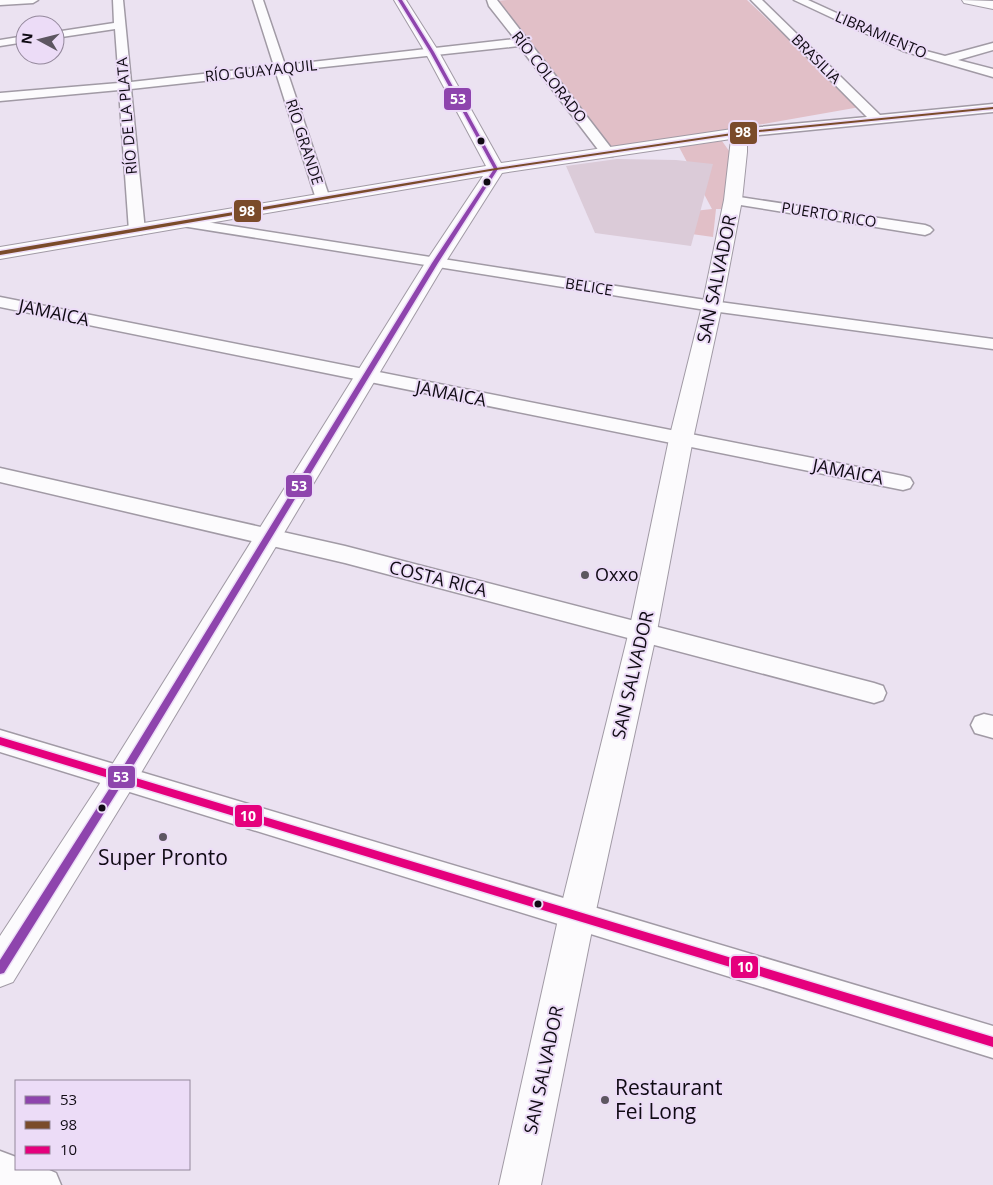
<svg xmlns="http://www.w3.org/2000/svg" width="993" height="1185" font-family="'Open Sans',sans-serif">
  <rect width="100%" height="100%" fill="#ebe2f1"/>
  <g fill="#e1bfc7">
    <polygon points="507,0 747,0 860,107 614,150 495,1"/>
    <polygon points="722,141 732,155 725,209 716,209 713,237 670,231 667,214 712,209 679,147"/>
  </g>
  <polygon fill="#dbcbd8" points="617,159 676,160 713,164 691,246 595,233 566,166"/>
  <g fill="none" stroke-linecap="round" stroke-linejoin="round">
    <g stroke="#a19aa5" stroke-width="3">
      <g id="minor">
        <polygon points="0,0 38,0 33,3 0,5"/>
        <polygon points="113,0 123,0 131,82 274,66 253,0 263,0 285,65 515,39 489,6 487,0 497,0 615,153 613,156 603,156 519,46 287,71 330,199 328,202 318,202 316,199 276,73 131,89 145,231 142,234 132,234 129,231 119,90 0,101 0,93 119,83 115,29 55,38 55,32 114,23"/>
        <polygon points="751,0 762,0 880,115 993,104 993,112 739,137 734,136 732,133 739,129 867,117"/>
        <polygon points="794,0 808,0 911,47 945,56 993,43 993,50 958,60 993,69 993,77 903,51"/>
        <polygon points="25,36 25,42 0,46 0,40"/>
        <polygon points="733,196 925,225 930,227 933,230 930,233 925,235 728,203 726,200 728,197"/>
        <polygon points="187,219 712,301 993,339 993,349 712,311 182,226 180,223 182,220"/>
        <polygon points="0,297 903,476 910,478 913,483 910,488 903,490 0,307"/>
        <polygon points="0,468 345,546 874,683 883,686 886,693 883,700 874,703 345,563 0,482"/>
        <polygon points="984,714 993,716 993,738 975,733 971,725 975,717"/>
        <polygon points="0,730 993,1026 993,1058 0,752"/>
        <polygon points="0,1151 16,1157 16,1169 47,1169 56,1173 61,1185 0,1185"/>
      </g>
    </g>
    <g stroke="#a19aa5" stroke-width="2">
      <polygon id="tertiary" points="394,0 406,0 439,52 501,163 739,128 745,130 747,133 747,152 742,200 722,306 693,439 657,631 595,915 541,1185 499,1185 559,915 629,631 669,439 702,306 724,200 731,139 502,173 445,263 132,788 13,982 0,987 0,936 110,768 425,263 483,176 0,259 0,247 486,166 425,52"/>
    </g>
    <g stroke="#a19aa5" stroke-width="2">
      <polygon id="primary" points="962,0 993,1 993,9 964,3"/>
    </g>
    <use href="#minor" fill="#fcfbfd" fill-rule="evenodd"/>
    <use href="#tertiary" fill="#fcfbfd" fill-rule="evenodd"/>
    <use href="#primary" fill="#fcfbfd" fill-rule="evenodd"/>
    <g stroke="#ecdcf7" stroke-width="3">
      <polygon id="bus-1" points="398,0 402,0 434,52 498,169 438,263 124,781 4,973 0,974 0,960 118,775 432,263 494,169 430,52"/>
    </g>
    <g stroke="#ecdcf7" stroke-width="3">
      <polygon id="bus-2" points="993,107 993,109 739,134 496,170 0,255 0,251 496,168 739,132"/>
    </g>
    <g stroke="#ecdcf7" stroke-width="3">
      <polygon id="bus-3" points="0,737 993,1037 993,1047 0,745"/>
    </g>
    <use href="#bus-1" fill="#8e44ad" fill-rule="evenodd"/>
    <use href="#bus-2" fill="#7a4b2a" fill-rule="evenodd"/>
    <use href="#bus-3" fill="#e5007d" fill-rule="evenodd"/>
  </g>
  <g fill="#100b14" stroke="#ecdcf7" stroke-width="2">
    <circle cx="481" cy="141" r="4.5"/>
    <circle cx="487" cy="182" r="4.5"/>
    <circle cx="102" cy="808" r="4.5"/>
    <circle cx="538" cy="904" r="4.5"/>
  </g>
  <g fill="#5d5661" stroke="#ecdcf7" stroke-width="2">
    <circle cx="585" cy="575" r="5"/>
    <circle cx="163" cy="837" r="5"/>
    <circle cx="605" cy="1100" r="5"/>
  </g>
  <g text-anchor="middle" stroke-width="4" stroke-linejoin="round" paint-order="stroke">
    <g font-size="15" fill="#100b14" stroke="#ecdcf7">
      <text transform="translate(881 35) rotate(23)" y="5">LIBRAMIENTO</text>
      <text transform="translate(816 59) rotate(45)" y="5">BRASILIA</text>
      <text transform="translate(261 71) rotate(-6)" y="5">RÍO GUAYAQUIL</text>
      <text transform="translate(549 77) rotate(52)" y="5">RÍO COLORADO</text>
      <text transform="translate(127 116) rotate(-95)" y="5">RÍO DE LA PLATA</text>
      <text transform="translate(304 142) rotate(72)" y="5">RÍO GRANDE</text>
      <text transform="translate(829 215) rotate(9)" y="5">PUERTO RICO</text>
      <text transform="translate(589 287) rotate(9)" y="5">BELICE</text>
    </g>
    <g font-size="18" fill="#100b14" stroke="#ecdcf7">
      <text transform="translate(717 279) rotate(-78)" y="6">SAN SALVADOR</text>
      <text transform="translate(54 313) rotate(12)" y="6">JAMAICA</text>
      <text transform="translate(451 394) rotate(11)" y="6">JAMAICA</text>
      <text transform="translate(848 472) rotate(11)" y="6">JAMAICA</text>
      <text transform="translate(438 579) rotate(14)" y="6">COSTA RICA</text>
      <text transform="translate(633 675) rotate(-77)" y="6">SAN SALVADOR</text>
      <text transform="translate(544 1070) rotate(-78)" y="6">SAN SALVADOR</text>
    </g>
    <g font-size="18" fill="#100b14" stroke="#ecdcf7" text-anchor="start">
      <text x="595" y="581">Oxxo</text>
    </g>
    <g font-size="21" fill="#100b14" stroke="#ecdcf7">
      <text x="163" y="865">Super Pronto</text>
      <text x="615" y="1095" text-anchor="start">Restaurant<tspan x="615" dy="24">Fei Long</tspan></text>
    </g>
  </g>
  <g stroke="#ecdcf7" stroke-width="2">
    <rect x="443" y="87" width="29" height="24" rx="5" fill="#8e44ad"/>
    <rect x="729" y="121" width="29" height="24" rx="5" fill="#7a4b2a"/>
    <rect x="233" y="199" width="29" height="24" rx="5" fill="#7a4b2a"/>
    <rect x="285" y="474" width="28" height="24" rx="5" fill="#8e44ad"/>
    <rect x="107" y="765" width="29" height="24" rx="5" fill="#8e44ad"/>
    <rect x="234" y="804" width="29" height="24" rx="5" fill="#e5007d"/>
    <rect x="730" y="955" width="29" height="24" rx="5" fill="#e5007d"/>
  </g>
  <g font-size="14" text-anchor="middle" font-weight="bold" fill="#fff">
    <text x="458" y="104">53</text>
    <text x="743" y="137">98</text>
    <text x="247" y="216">98</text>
    <text x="299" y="491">53</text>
    <text x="121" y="782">53</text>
    <text x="248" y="821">10</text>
    <text x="745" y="972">10</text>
  </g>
  <rect x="15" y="1080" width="175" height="90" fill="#ecdcf7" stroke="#94889c"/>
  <rect x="25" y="1096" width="25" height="8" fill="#8e44ad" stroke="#94889c"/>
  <text x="60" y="1105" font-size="15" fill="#100b14">53</text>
  <rect x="25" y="1121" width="25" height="8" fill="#7a4b2a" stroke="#94889c"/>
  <text x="60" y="1130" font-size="15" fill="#100b14">98</text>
  <rect x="25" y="1146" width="25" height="8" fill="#e5007d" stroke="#94889c"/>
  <text x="60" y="1155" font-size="15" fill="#100b14">10</text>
  <g transform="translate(40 40) rotate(277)"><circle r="24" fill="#ecdcf7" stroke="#94889c"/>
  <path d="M0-4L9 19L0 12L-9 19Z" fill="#5d5661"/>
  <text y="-8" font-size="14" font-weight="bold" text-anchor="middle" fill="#100b14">N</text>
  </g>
</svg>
